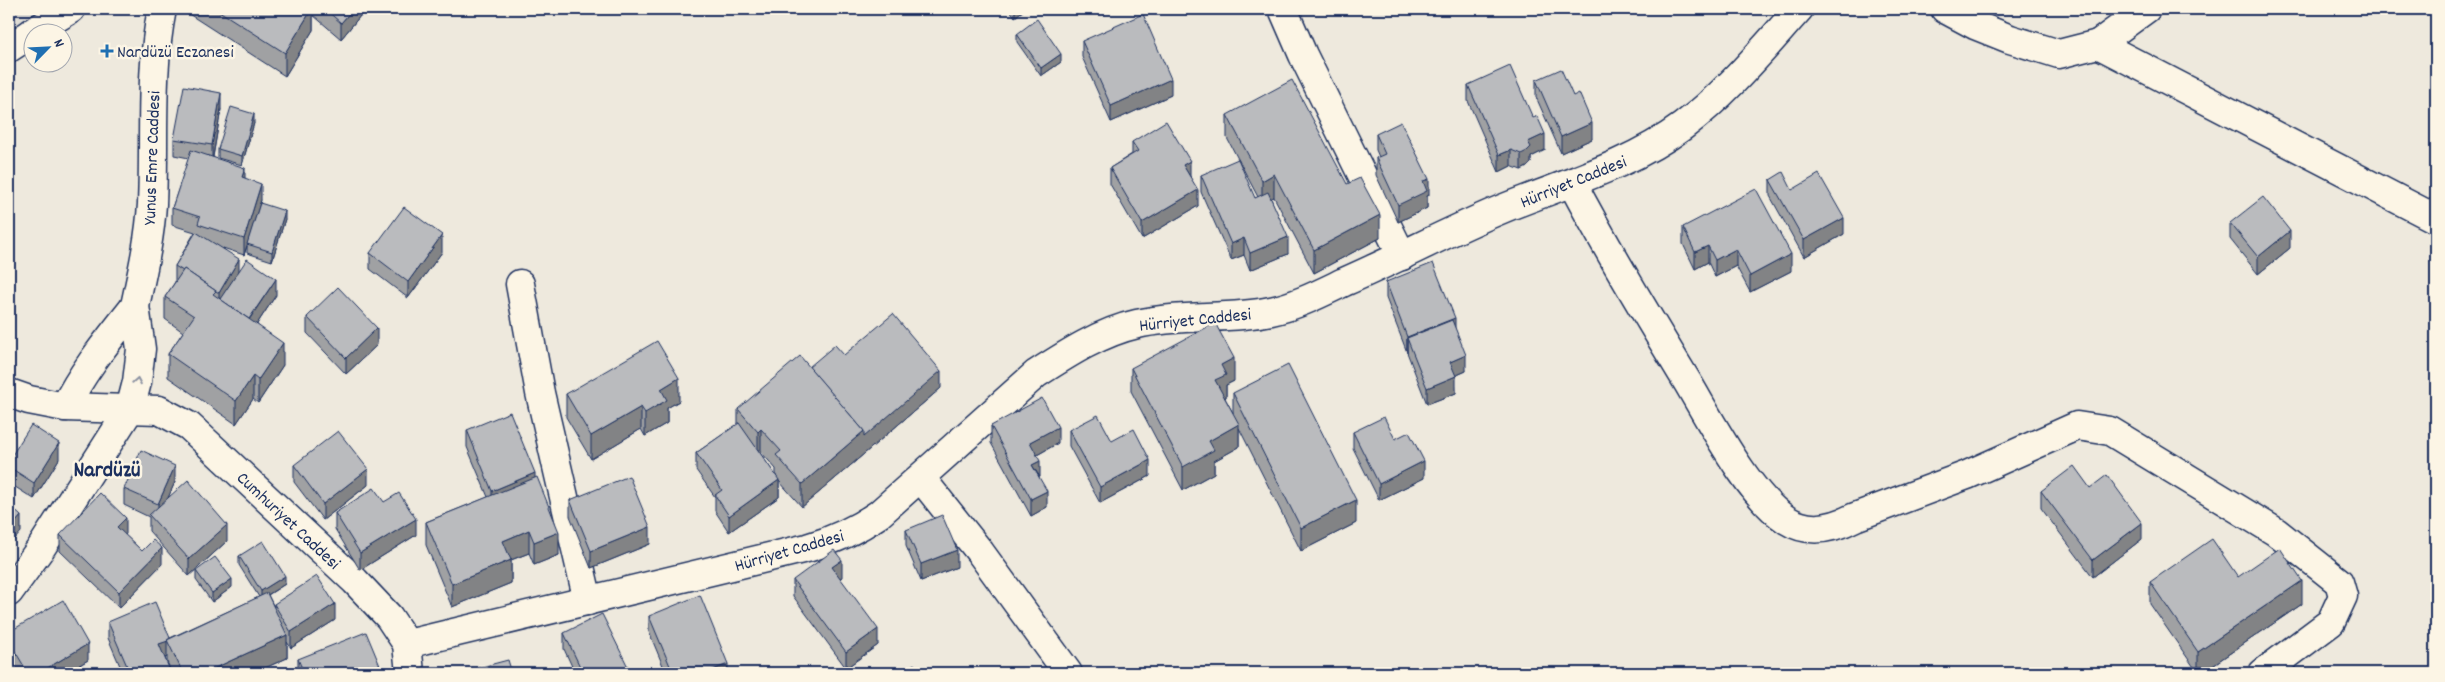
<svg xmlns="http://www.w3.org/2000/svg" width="2445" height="682" font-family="Dekko,sans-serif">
  <rect width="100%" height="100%" fill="#eee9dd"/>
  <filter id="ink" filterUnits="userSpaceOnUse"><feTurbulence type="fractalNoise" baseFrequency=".02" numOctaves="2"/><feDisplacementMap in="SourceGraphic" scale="10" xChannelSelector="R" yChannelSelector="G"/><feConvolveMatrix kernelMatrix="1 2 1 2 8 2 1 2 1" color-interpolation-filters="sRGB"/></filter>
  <g filter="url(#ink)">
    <polygon fill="#dedbd4" points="9,9 44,9 9,30"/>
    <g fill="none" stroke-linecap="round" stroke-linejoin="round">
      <g stroke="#1b2f5e" stroke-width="31">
        <g id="street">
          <polyline points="1283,9 1303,55 1402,256"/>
          <polyline points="2146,9 2098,44 2436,219"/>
          <polyline points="33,32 71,9"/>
          <polyline points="9,48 32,33"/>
          <path d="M1572 183C1608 251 1648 317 1688 383 1711 422 1750 497 1787 520 1809 534 1834 528 1855 517L1967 475 2077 426 2110 431 2276 532 2339 582 2343 596 2331 622 2263 673"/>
          <polyline points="520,284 540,393 588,601"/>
          <polyline points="921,478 980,552 1068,673"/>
        </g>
      </g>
      <g stroke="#1b2f5e" stroke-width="31">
        <g id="secondary">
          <polyline points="1945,9 1975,25 2010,39 2059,54 2098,44"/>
          <path d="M135 306C142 273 150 238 152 204 155 139 149 73 162 9"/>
          <polyline points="9,393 29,400 65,407 159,410 189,426 355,581 389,617 407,644 410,673"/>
          <path d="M9 592 41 548 130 409 137 382 141 349 135 306C110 338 83 370 65 407"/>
          <path d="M407 644 807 548C835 540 856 530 879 514L1036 374C1067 354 1101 332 1137 324 1181 314 1228 320 1271 311 1296 306 1321 293 1344 282 1397 259 1449 231 1502 209 1563 184 1629 166 1683 126 1727 93 1763 49 1799 9"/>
        </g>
      </g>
      <use href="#street" stroke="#fcf5e5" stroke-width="28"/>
      <use href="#secondary" stroke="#fcf5e5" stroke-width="28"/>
    </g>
    <g fill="#a0a1a3" stroke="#1b2f5e" fill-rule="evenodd">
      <polygon points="181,9 365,9 365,10 341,39 313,15 313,30 285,76"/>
      <polygon points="1009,9 1025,9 1015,17"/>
      <polygon points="1017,34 1061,62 1041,76 1017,42"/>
      <polygon points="1082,41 1171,95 1111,122 1082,57"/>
      <polygon points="1536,80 1573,96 1592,139 1561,153 1536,97"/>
      <polygon points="1468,85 1545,150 1531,157 1531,163 1527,167 1521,170 1511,166 1499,172 1468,101"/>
      <polygon points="221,109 213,157 245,178 261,200 260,203 285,219 272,261 247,253 247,246 244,255 223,248 239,270 276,295 257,324 283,365 258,403 253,399 236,424 168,377 168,354 183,332 165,319 165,297 175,282 175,266 195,232 172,225 172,208 189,158 174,155 174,139"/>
      <polygon points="1227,115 1347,184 1380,238 1314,273 1274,197 1271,198 1288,254 1250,270 1244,255 1231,260 1201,192 1201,175 1255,198 1258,197 1227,138"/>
      <polygon points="254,123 242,165 218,158 218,149"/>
      <polygon points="1376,134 1429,195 1427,196 1427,208 1398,222 1376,175 1376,158 1379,157 1376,150"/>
      <polygon points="1132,142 1190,176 1198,206 1142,239 1110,184 1110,168 1132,154"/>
      <polygon points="1770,180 1792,190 1844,234 1804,257 1770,196"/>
      <polygon points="2230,223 2290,248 2258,274 2230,239"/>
      <polygon points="1683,227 1791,271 1750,292 1736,266 1715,277 1708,262 1695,269 1683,244"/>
      <polygon points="442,252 408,298 370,269 370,253"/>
      <polygon points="1386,282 1455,328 1466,371 1455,376 1456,393 1427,404 1386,298"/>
      <polygon points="307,317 377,345 346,374 307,333"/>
      <path d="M844 355 941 388 802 507 779 481V497L729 532 715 511V497L696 470V453L738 424V409ZM761 452 776 469V476L760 453Z"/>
      <polygon points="1131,368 1234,381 1226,385 1226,397 1225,398 1233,413 1233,393 1356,523 1301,551 1239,428 1239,447 1214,461 1214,473 1183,490 1131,391"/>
      <polygon points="566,394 679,401 667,408 667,423 645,436 641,429 591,459 566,417"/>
      <polygon points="991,426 1058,443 1037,455 1039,477 1047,507 1031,516 991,443"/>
      <polygon points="467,430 535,478 559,555 534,565 529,553 511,560 511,583 452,607 426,545 426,522 488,497 467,447"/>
      <polygon points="1069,430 1112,441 1150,476 1100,503 1069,446"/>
      <polygon points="1353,432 1395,439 1424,478 1379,500 1353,448"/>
      <polygon points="59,459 34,499 9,483 9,460"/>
      <polygon points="294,465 368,485 323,520 294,482"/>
      <polygon points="175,482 168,497 227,541 189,576 149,531 149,517 124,505 124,489"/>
      <polygon points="2090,488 2142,539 2093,577 2041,508 2041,491"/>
      <polygon points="570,500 650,544 591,568 570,516"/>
      <polygon points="384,502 416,535 360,570 335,529 335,513"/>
      <polygon points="906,530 957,567 921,581 906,546"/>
      <polygon points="126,534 125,535 142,551 162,564 119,608 60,551 60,535"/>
      <polygon points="239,556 285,584 268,595 274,607 274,604 335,620 291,648 287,642 287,658 254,673 172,673 167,662 167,657 165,658 171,673 123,673 108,638 108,622 170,638 259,597 239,565"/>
      <polygon points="196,571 232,587 212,602 196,580"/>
      <polygon points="842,577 840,578 878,645 846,668 793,596 793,580"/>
      <polygon points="2238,577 2302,604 2201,673 2198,673 2150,604 2150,582"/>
      <polygon points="649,616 728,673 666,673 649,632"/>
      <polygon points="9,632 88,660 66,673 18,673 9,657"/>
      <polygon points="564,633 631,673 575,673 564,649"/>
      <polygon points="298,659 383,673 298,673"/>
    </g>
    <g fill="#828385" stroke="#1b2f5e">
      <polygon points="312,9 313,9 313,30 285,76 285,53"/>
      <polygon points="353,9 365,9 365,10 341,39 341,23"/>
      <polygon points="1015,9 1025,9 1015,17"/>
      <polygon points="1061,54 1061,62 1041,76 1041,68"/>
      <polygon points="1171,79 1171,95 1111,122 1111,106"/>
      <polygon points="221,93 221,109 212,162 212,145"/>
      <polygon points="254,114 254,123 242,165 242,156"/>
      <polygon points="1592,123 1592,139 1561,153 1561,137"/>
      <polygon points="1545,134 1545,150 1531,157 1531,163 1527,167 1521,170 1521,154 1528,142"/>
      <polygon points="1511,150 1511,166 1499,172 1499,155"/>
      <polygon points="1190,161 1190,177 1183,165"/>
      <polygon points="245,168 245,184 242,177"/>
      <polygon points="1274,174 1274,197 1262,203 1262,181"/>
      <polygon points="1429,179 1429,195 1427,196 1427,208 1398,222 1398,205 1423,181"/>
      <polygon points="261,184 261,200 244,255 244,239"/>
      <polygon points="1198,190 1198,206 1142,239 1142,223"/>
      <polygon points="285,211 285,219 272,261 272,252"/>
      <polygon points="1380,215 1380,238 1314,273 1314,250"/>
      <polygon points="1844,218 1844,234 1804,257 1804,240"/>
      <polygon points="2290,231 2290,248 2258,274 2258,257"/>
      <polygon points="442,235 442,252 408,298 408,282"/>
      <polygon points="1288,237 1288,254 1250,270 1250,253"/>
      <polygon points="1244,238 1244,255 1231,260 1231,244"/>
      <polygon points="1708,246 1708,262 1695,269 1695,252"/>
      <polygon points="1736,249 1736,266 1715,277 1715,260"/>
      <polygon points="1791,254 1791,271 1750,292 1750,276"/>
      <polygon points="239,259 239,275 219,310 219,293"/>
      <polygon points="276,279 276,295 249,336 249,320"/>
      <polygon points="1455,318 1455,334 1407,338 1407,353 1407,337"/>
      <polygon points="377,328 377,345 346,374 346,358"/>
      <polygon points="283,343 283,365 258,403 258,380"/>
      <polygon points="1466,355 1466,371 1450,378 1450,362"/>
      <polygon points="1234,358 1234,381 1226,385 1226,397 1215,403 1215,380 1221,365"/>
      <polygon points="941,371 941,388 802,507 802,484 864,431"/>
      <polygon points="253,376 253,399 236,424 236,401"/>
      <polygon points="1456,376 1456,393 1427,404 1427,388"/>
      <polygon points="679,378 679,401 667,408 667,423 645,436 645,413 661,389"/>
      <polygon points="641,407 641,429 591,459 591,436"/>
      <polygon points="1239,424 1239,447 1214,461 1214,473 1183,490 1183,467 1209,441"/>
      <polygon points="1058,427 1058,443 1030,459 1030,442"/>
      <polygon points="761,429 761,452 758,455 758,432"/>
      <polygon points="59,443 59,459 34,499 34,483"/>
      <polygon points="1150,460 1150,476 1100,503 1100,487"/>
      <polygon points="1040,461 1040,477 1032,465"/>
      <polygon points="1424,461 1424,478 1379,500 1379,484"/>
      <polygon points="175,466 175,482 158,521 158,504"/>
      <polygon points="368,469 368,485 323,520 323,504"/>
      <polygon points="535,473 535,489 492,507 492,491"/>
      <polygon points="779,480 779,497 729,532 729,516"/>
      <polygon points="1047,491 1047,507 1031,516 1031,499"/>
      <polygon points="1356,500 1356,523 1301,551 1301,528"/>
      <polygon points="21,516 21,532 9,546 9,530"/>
      <polygon points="126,518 126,534 117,543 117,527"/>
      <polygon points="416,519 416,535 360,570 360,553"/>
      <polygon points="2142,523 2142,539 2093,577 2093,560"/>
      <polygon points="227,525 227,541 189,576 189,559"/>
      <polygon points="650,527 650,544 591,568 591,551"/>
      <polygon points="529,530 529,553 503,563 503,541"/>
      <polygon points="559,532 559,555 534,565 534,542"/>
      <polygon points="162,548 162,564 119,608 119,592"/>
      <polygon points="957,550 957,567 921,581 921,564"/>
      <polygon points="511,560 511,583 452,607 452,584"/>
      <polygon points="842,560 842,577 832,583 832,567"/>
      <polygon points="285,576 285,584 261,599 261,591"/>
      <polygon points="232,579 232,587 212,602 212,593"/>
      <polygon points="2302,581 2302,604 2201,673 2198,673 2198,652"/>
      <polygon points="335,604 335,620 291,648 291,632"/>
      <polygon points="878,629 878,645 846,668 846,652"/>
      <polygon points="287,635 287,658 254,673 204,673"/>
      <polygon points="167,641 167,657 159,661 159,644"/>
      <polygon points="88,644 88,660 66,673 39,673"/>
      <polygon points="728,664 728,673 705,673"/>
    </g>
    <g fill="#babbbe" stroke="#1b2f5e">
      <polygon points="216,9 312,9 285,53"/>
      <polygon points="325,9 353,9 341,23"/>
      <polygon points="1143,14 1171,79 1111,106 1082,41"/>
      <polygon points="1037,19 1061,54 1041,68 1017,34"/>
      <polygon points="1510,66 1533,118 1537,116 1545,134 1528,142 1531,147 1527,151 1521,154 1511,150 1499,155 1468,85"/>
      <polygon points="1561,69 1573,96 1579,93 1592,123 1561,137 1536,80"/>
      <polygon points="1292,80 1347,184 1360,178 1380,215 1314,250 1274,174 1262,181 1227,115"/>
      <polygon points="184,86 221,93 212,145 174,139"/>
      <polygon points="231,107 254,114 242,156 218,149"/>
      <polygon points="1166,121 1190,161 1183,165 1198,190 1142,223 1110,168 1138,151 1132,142"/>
      <polygon points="1401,122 1429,179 1423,181 1427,191 1398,205 1376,158 1385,154 1376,134"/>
      <polygon points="191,150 245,168 242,177 261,184 244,239 198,224 200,217 172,208"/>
      <polygon points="1238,159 1255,198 1268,192 1288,237 1250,253 1244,238 1231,244 1201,175"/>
      <polygon points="1783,172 1792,190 1819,174 1844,218 1804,240 1770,180"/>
      <polygon points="1756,189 1791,254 1750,276 1736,249 1715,260 1708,246 1695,252 1683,227"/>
      <polygon points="2263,197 2290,231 2258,257 2230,223"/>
      <polygon points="260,203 285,211 272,252 247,244"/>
      <polygon points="404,207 442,235 408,282 370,253"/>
      <polygon points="196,232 239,259 219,293 184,269 183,271 175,266"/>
      <polygon points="247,259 276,279 249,319 220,299"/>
      <polygon points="1433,263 1455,318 1407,337 1386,282"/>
      <polygon points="184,269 216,291 213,294 283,343 258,380 253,376 236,401 168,354 194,316 165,297"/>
      <polygon points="338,287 377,328 346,358 307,317"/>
      <polygon points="893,314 941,371 864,437 864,431 809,367 835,345 844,355"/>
      <polygon points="1452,320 1466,355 1450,362 1456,376 1427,388 1407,338"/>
      <polygon points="1215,323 1234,358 1221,365 1226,375 1215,380 1239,424 1209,441 1214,450 1183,467 1131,368"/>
      <polygon points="657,341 679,378 661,389 667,400 645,413 641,407 591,436 566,394"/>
      <polygon points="800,356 864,431 802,484 776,455 781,451 761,429 758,432 738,409"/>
      <polygon points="1288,365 1356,500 1301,528 1233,393"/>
      <polygon points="1042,398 1058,427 1030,442 1040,461 1032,465 1047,491 1031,499 991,426"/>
      <polygon points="510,412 535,473 492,491 467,430"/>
      <polygon points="1098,415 1112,441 1134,429 1150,460 1100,487 1069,430"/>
      <polygon points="1384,417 1395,439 1409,432 1424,461 1379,484 1353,432"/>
      <polygon points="739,423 779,480 729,516 715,495 722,490 696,453"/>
      <polygon points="31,425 59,443 34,483 9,467 9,460"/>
      <polygon points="338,431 368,469 323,504 294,465"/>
      <polygon points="141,450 175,466 158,504 124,489"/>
      <polygon points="2074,466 2090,488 2107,475 2142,523 2093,560 2041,491"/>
      <polygon points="629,476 650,527 591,551 570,500"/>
      <polygon points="537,477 559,532 534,542 529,530 503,541 511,560 452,584 426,522"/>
      <polygon points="188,480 227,525 189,559 149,515"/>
      <polygon points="374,488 384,502 399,493 416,519 360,553 335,513"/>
      <polygon points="100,493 126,518 117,527 142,551 153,540 162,548 119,592 60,535"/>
      <polygon points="9,505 21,516 9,530"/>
      <polygon points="942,515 957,550 921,564 906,530"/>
      <polygon points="2212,539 2238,577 2280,548 2302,581 2198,652 2150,582"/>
      <polygon points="263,541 285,576 261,591 239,556"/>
      <polygon points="834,550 842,560 832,567 878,629 846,652 793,580"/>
      <polygon points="215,557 232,579 212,593 196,571"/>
      <polygon points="317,576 335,604 291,632 274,604"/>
      <polygon points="267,593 287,635 204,673 183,673 167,640"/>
      <polygon points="700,595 728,664 705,673 673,673 649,616"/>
      <polygon points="63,600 88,644 39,673 28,673 9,641 9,632"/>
      <polygon points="155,602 170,638 167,640 168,641 159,644 171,673 130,673 108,622"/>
      <polygon points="602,614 631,673 583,673 564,633"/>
      <polygon points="366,632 383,673 304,673 298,659"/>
      <polygon points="508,660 512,673 459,673"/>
      <polygon points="9,664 13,673 9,673"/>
      <polygon points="914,664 922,673 902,673"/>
    </g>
    <defs><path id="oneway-chevron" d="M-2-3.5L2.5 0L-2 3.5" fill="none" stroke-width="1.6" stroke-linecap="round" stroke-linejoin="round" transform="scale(1.25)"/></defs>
    <use stroke="#8c92a2" href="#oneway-chevron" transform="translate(137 381) rotate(-80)"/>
  </g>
  <path fill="#1f6fb2" stroke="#fcf5e5" stroke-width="2" d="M104.5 43.5h5v5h5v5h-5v5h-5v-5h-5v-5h5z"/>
  <g text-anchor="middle" stroke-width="5" stroke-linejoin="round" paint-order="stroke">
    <g font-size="18" fill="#1b2f5e" stroke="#fcf5e5" text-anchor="start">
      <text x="117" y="57">Nardüzü Eczanesi</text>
    </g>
    <g font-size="18" fill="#1b2f5e" stroke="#fcf5e5">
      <text transform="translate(151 158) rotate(-88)" y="6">Yunus Emre Caddesi</text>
      <text transform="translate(1573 181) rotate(-22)" y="6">Hürriyet Caddesi</text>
      <text transform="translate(1195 319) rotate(-6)" y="6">Hürriyet Caddesi</text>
      <text transform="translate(289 520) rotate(43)" y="6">Cumhuriyet Caddesi</text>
      <text transform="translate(789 550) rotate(-16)" y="6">Hürriyet Caddesi</text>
    </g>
    <g font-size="22" font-weight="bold" fill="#1b2f5e" stroke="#fcf5e5">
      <text x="107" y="476">Nardüzü</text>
    </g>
  </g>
  <rect width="2445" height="682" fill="none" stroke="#fcf5e5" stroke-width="30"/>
  <rect x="15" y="15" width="2415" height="652" fill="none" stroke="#1b2f5e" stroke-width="2" filter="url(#ink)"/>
  <g transform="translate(48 48) rotate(66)"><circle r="24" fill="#fcf5e5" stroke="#a2a6af"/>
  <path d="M0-4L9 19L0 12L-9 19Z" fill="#1f6fb2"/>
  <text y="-8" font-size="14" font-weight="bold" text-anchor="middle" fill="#1b2f5e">N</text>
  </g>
</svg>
